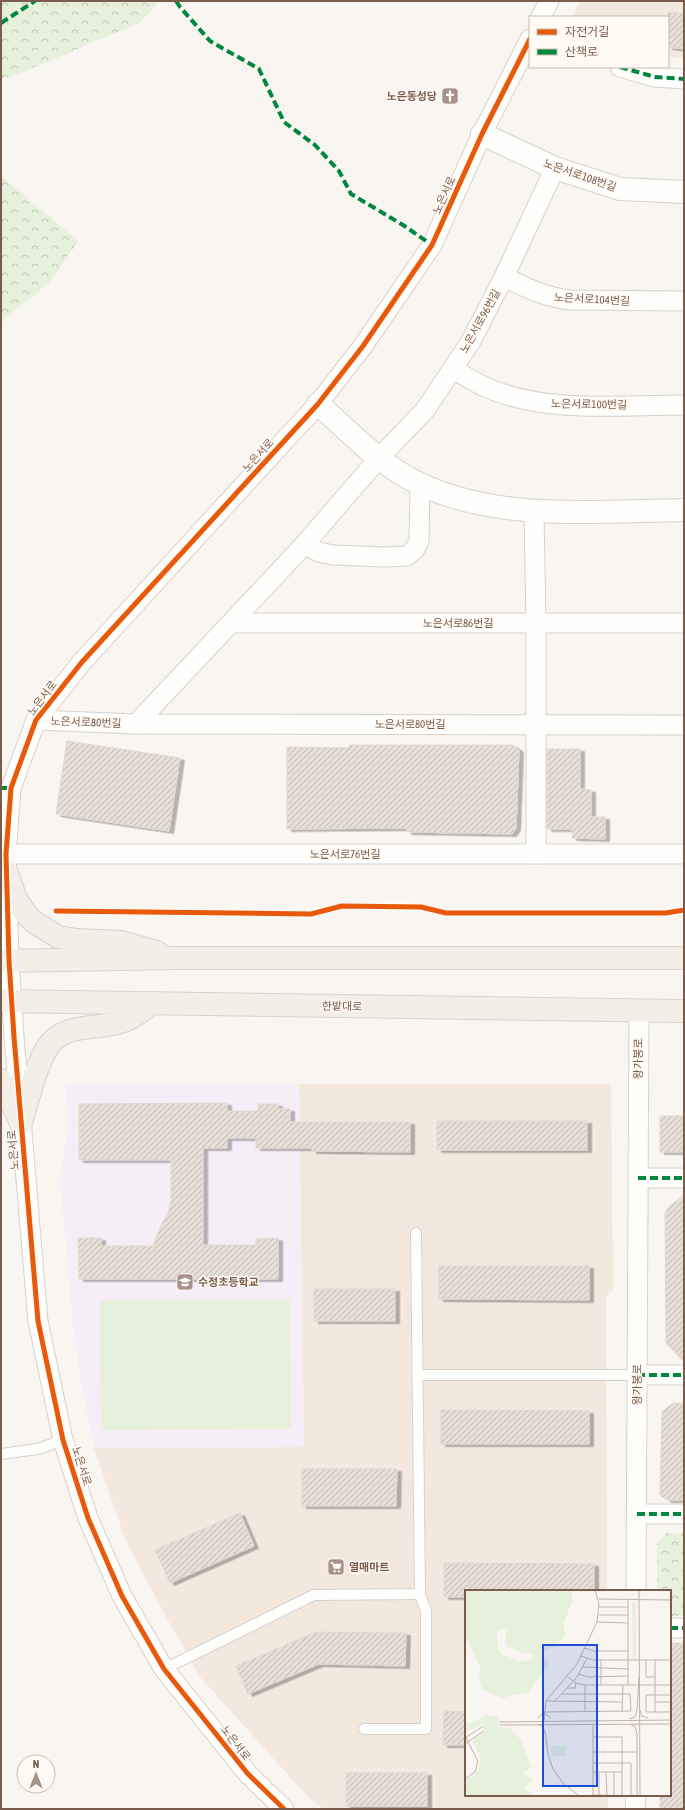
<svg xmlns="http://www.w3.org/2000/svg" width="685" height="1810" font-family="'Asap Condensed','Noto Sans KR',sans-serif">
  <defs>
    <pattern id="forest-crowns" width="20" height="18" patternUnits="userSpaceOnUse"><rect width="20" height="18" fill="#e7f0db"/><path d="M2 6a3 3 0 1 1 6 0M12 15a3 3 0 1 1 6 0" fill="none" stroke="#c0c6b4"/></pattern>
    <pattern id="building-hatch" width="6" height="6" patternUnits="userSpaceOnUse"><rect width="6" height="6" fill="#e6ded7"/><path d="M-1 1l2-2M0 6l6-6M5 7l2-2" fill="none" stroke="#bfb7b1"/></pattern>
    <filter id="shadow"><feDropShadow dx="4.5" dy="2.5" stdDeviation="0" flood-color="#0004"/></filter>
  </defs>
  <rect width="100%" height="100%" fill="#f9f5f0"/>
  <g fill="#f2e8de">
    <polygon points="580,1 684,1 684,58 668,57 668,17 572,17"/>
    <polygon points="299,1084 611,1084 613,1290 606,1297 607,1591 466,1591 466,1795 608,1795 608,1809 324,1809 308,1797 200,1677 165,1615 125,1539 94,1448 304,1447"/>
  </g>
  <polygon fill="#f6eef6" points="299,1084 304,1447 94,1448 82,1387 73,1326 60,1179 68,1129 66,1085"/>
  <g fill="url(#forest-crowns)">
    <polygon points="1,1 160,1 139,23 14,76 1,79"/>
    <polygon points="1,176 78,241 50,282 1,322"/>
    <polygon points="666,1533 684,1533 684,1616 670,1616 670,1591 657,1591 657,1544"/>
  </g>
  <polygon fill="#e7f0db" points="290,1300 291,1429 101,1430 100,1301"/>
  <g fill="url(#building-hatch)" stroke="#e2d8d2" filter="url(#shadow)">
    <polygon points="668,12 684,14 684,49 668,47"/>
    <polygon points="67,741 180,758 169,831 56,814"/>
    <polygon points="349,745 513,745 519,750 516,828 512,834 407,832 407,828 287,829 287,747 349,748"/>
    <polygon points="547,749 580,749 580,789 591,790 591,817 605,817 605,839 572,838 572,829 547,829"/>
    <polygon points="227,1103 227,1111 258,1111 258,1104 278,1104 278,1109 290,1109 290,1122 410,1122 410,1152 312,1151 312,1148 256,1148 256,1138 227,1138 227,1148 203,1148 203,1245 256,1245 256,1239 278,1238 278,1279 79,1279 78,1238 101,1238 101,1246 153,1246 162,1223 168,1214 171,1202 171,1160 79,1160 79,1104"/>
    <rect x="660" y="1116" width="24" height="36"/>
    <rect x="437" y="1121" width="150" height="29"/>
    <polygon points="684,1195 684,1362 666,1343 665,1213 669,1207"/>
    <polygon points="439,1266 589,1266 589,1300 439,1299"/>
    <rect x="314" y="1289" width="81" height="32"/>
    <polygon points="673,1403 684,1403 684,1500 667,1500 660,1495 662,1412"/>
    <polygon points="441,1410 589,1411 589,1444 441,1444"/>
    <polygon points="302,1469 397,1469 396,1506 302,1506"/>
    <polygon points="240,1513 254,1546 170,1583 155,1550"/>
    <polygon points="444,1563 594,1564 594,1591 466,1591 466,1597 444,1597"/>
    <polygon points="316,1632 406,1633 405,1666 319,1664 248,1694 236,1666"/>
    <polygon points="670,1643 684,1643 684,1809 660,1809 660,1795 670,1795"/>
    <polygon points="444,1711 466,1712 466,1745 443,1745"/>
    <rect x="346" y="1773" width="81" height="33"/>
  </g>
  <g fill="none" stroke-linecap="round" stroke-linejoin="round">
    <g stroke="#d7d1cb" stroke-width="12">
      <g id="service">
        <polyline points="417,1375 637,1375"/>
        <polyline points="1,1454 38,1449 63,1440"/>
        <polyline points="164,1669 314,1595 420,1594 416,1233"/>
        <polyline points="364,1729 426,1729 426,1611 420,1594"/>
      </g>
    </g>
    <g stroke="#d7d1cb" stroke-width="21">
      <g id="minor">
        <polyline points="541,17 549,1"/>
        <polyline points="620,67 655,77 684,79"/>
        <path d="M504 277C527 288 544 297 570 300L684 301"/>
        <path d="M453 369C464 375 474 382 485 387 547 414 619 405 684 405"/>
        <polyline points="534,512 536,623 536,854"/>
        <polyline points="304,545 319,552 333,555 385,557 407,556 415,549 419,541 420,484"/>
        <polyline points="232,623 684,623"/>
        <polyline points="36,720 136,724 684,725"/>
        <polyline points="136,724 304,545 379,458 425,410 471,341 504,277 555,168"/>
        <polyline points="6,854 684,854"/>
        <polyline points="638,1178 684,1178"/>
        <polyline points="637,1375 684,1375"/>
        <polyline points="637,1514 684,1514"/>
        <polyline points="636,1591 639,1011"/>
        <polyline points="670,1628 684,1628"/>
        <polyline points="284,1809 248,1774 164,1669 122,1596 88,1518 63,1440 38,1321 14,1037 9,961 6,854 11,788 36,720 82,662 318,404 363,346 432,245 482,134 530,39"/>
        <polyline points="635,1809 636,1795"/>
      </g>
    </g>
    <g stroke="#d7d1cb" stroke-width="24">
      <g id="tertiary">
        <polyline points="482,134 555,168 620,189 684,192"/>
        <path d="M318 404C350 432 381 466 420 484 500 522 599 511 684 510"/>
      </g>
    </g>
    <g stroke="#dad1cc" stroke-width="24">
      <g id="primary">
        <polyline points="6,870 16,899 26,914 34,922 58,937 77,940 121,942 157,952"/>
        <polyline points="1,961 177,958 684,958"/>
        <polyline points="1,1001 684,1011"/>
        <polyline points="1,1080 21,1123"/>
        <path d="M21 1123C27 1102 37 1061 49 1045 67 1021 102 1031 126 1020 135 1017 144 1009 152 1003"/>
      </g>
    </g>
    <use href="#service" stroke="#fefefd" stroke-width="10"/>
    <use href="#minor" stroke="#fefefd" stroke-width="19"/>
    <use href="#tertiary" stroke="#fefefd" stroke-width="22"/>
    <use href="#primary" stroke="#f3eee8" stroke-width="22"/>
    <g stroke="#00873e" stroke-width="4" stroke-dasharray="8 4" stroke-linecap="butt">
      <polyline points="176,1 180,7 210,41 259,69 284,122 315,145 339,171 351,194 403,225 432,245"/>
      <polyline points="1,23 35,1"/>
      <polyline points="620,67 655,77 684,79"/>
      <polyline points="1,788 11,788"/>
      <polyline points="638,1178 684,1178"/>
      <polyline points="637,1375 684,1375"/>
      <polyline points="637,1514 684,1514"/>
      <polyline points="670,1628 684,1628"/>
    </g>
    <g stroke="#fffaf3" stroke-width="8">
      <g id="cycleway">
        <polyline points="56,911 311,914 342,906 421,907 446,913 666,913 684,910"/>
        <polyline points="284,1809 248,1774 164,1669 122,1596 88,1518 63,1440 38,1321 14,1037 9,961 6,854 11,788 36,720 82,662 318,404 363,346 432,245 482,134 530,39"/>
      </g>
    </g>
    <use href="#cycleway" stroke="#e8590c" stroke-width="5"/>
  </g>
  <defs>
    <g id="church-square" transform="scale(0.9)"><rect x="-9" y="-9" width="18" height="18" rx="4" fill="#a69286" stroke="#fffaf3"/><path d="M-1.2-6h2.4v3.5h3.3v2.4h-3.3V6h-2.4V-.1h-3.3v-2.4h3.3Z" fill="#fff"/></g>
    <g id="school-square" transform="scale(0.9)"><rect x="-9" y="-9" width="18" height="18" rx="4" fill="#a69286" stroke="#fffaf3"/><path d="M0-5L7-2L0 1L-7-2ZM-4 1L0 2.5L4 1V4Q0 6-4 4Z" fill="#fff"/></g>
    <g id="supermarket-square" transform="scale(0.9)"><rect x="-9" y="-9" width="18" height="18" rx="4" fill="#a69286" stroke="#fffaf3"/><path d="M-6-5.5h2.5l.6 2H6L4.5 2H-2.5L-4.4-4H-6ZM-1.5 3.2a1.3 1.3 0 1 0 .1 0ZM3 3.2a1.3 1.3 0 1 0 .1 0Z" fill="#fff"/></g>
  </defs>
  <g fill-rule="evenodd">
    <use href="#church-square" x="450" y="96"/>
    <use href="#school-square" x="185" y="1282"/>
    <use href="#supermarket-square" x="336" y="1567"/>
  </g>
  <g text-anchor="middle" stroke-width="3" stroke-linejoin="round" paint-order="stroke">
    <g font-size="11" font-weight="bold" fill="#7a5c4d" stroke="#fffaf3" text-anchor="start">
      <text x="437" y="100" text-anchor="end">노은동성당</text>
      <text x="198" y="1286">수정초등학교</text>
      <text x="349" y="1571">열매마트</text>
    </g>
    <g font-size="11" fill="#7a5c4d" stroke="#fffaf3">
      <text transform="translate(580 175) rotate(19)" y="4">노은서로108번길</text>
      <text transform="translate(444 195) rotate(-66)" y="4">노은서로</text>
      <text transform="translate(592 299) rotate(3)" y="4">노은서로104번길</text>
      <text transform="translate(480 321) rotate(-61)" y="4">노은서로96번길</text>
      <text transform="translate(589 404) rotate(1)" y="4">노은서로100번길</text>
      <text transform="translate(258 455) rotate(-48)" y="4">노은서로</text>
      <text x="458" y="627">노은서로86번길</text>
      <text transform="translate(42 698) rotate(-53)" y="4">노은서로</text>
      <text transform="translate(86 722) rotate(2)" y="4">노은서로80번길</text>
      <text x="410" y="728">노은서로80번길</text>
      <text x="345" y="858">노은서로76번길</text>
      <text transform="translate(342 1006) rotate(1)" y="4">한밭대로</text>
      <text transform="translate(638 1059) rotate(-90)" y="4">왕가봉로</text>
      <text transform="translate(13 1150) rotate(-95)" y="4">노은서로</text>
      <text transform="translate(637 1385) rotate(-90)" y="4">왕가봉로</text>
      <text transform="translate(82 1466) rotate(72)" y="4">노은서로</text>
      <text transform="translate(236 1743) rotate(52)" y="4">노은서로</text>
    </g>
  </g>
  <g transform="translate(465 1590)">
    <rect width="206" height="206" fill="#f9f5f0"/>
    <path d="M167 12H171V69H168Z" fill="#e7f0db"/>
    <path d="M0 0H106L108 10 98 34 100 46 89 57 75 62 85 74 63 102 37 108 17 99 14 88 16 79 0 45ZM36 39 41 40V56L58 63 69 64 67 70 55 71 36 64 33 58 32 42ZM22 125 32 126 34 137H44L56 150 67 178 56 182 69 190 58 197 67 206H0V190L9 186 16 173 15 165 7 151 20 142 16 135 2 141 0 131 4 134Z" fill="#e7f0db" fill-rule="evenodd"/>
    <path d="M86 156H101V166H86Z" fill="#e7f0db"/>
    <path fill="none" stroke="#c2b3aa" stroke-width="1" d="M174 0 175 206M134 9 206 10M134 17H163M134 25H163M132 32 163 33M120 58 129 61H163M116 66 129 70H206M181 70V87H190M190 70V122M118 77 163 79M114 84 123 87 163 86M103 87 111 93 120 95H172M120 95V122M136 95V70M163 95V10M175 95H206M102 98H110L111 93M206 105H181V122H206M82 111 157 112M89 112 112 87 122 68M190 112H206M172 120 174 87M175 120 177 126 183 128M79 122 166 121 165 104H97M157 122 158 95M73 128 79 123 86 128M164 129 170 127 172 120M34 132 206 130M79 132 81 111 112 74 132 32 134 13 130 0M72 134 77 136 80 142M35 135 206 134M166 135 170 136 172 144M80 141 83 164 88 179 98 193 114 206M172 143V206M0 146 13 171 10 182 0 189M128 147H157V206M0 148 17 137M0 154 19 141M128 162H172M128 173H166V206M128 182H157M141 182 142 206M128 205 160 206M134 205V182M128 206V134M149 206V182"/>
    <path fill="#1d4ed8" fill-opacity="0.15" stroke="#1d4ed8" stroke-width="2" d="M78 55H132V196H78Z"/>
    <rect width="206" height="206" fill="none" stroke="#7a5c4d" stroke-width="2"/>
  </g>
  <rect width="685" height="1810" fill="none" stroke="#7a5c4d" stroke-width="4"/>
  <rect x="529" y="16" width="140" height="52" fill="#fffaf3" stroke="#cabbb1"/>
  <rect x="537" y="29" width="20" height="6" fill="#e8590c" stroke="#cabbb1"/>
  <text x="565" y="36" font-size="12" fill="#7a5c4d">자전거길</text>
  <rect x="537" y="49" width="20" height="6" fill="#00873e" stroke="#cabbb1"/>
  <text x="565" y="56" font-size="12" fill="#7a5c4d">산책로</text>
  <g transform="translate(36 1774)"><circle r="19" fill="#fffaf3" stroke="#cabbb1"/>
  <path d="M0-3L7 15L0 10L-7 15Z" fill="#a69286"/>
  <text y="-6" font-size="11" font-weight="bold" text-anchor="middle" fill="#7a5c4d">N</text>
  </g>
</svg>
